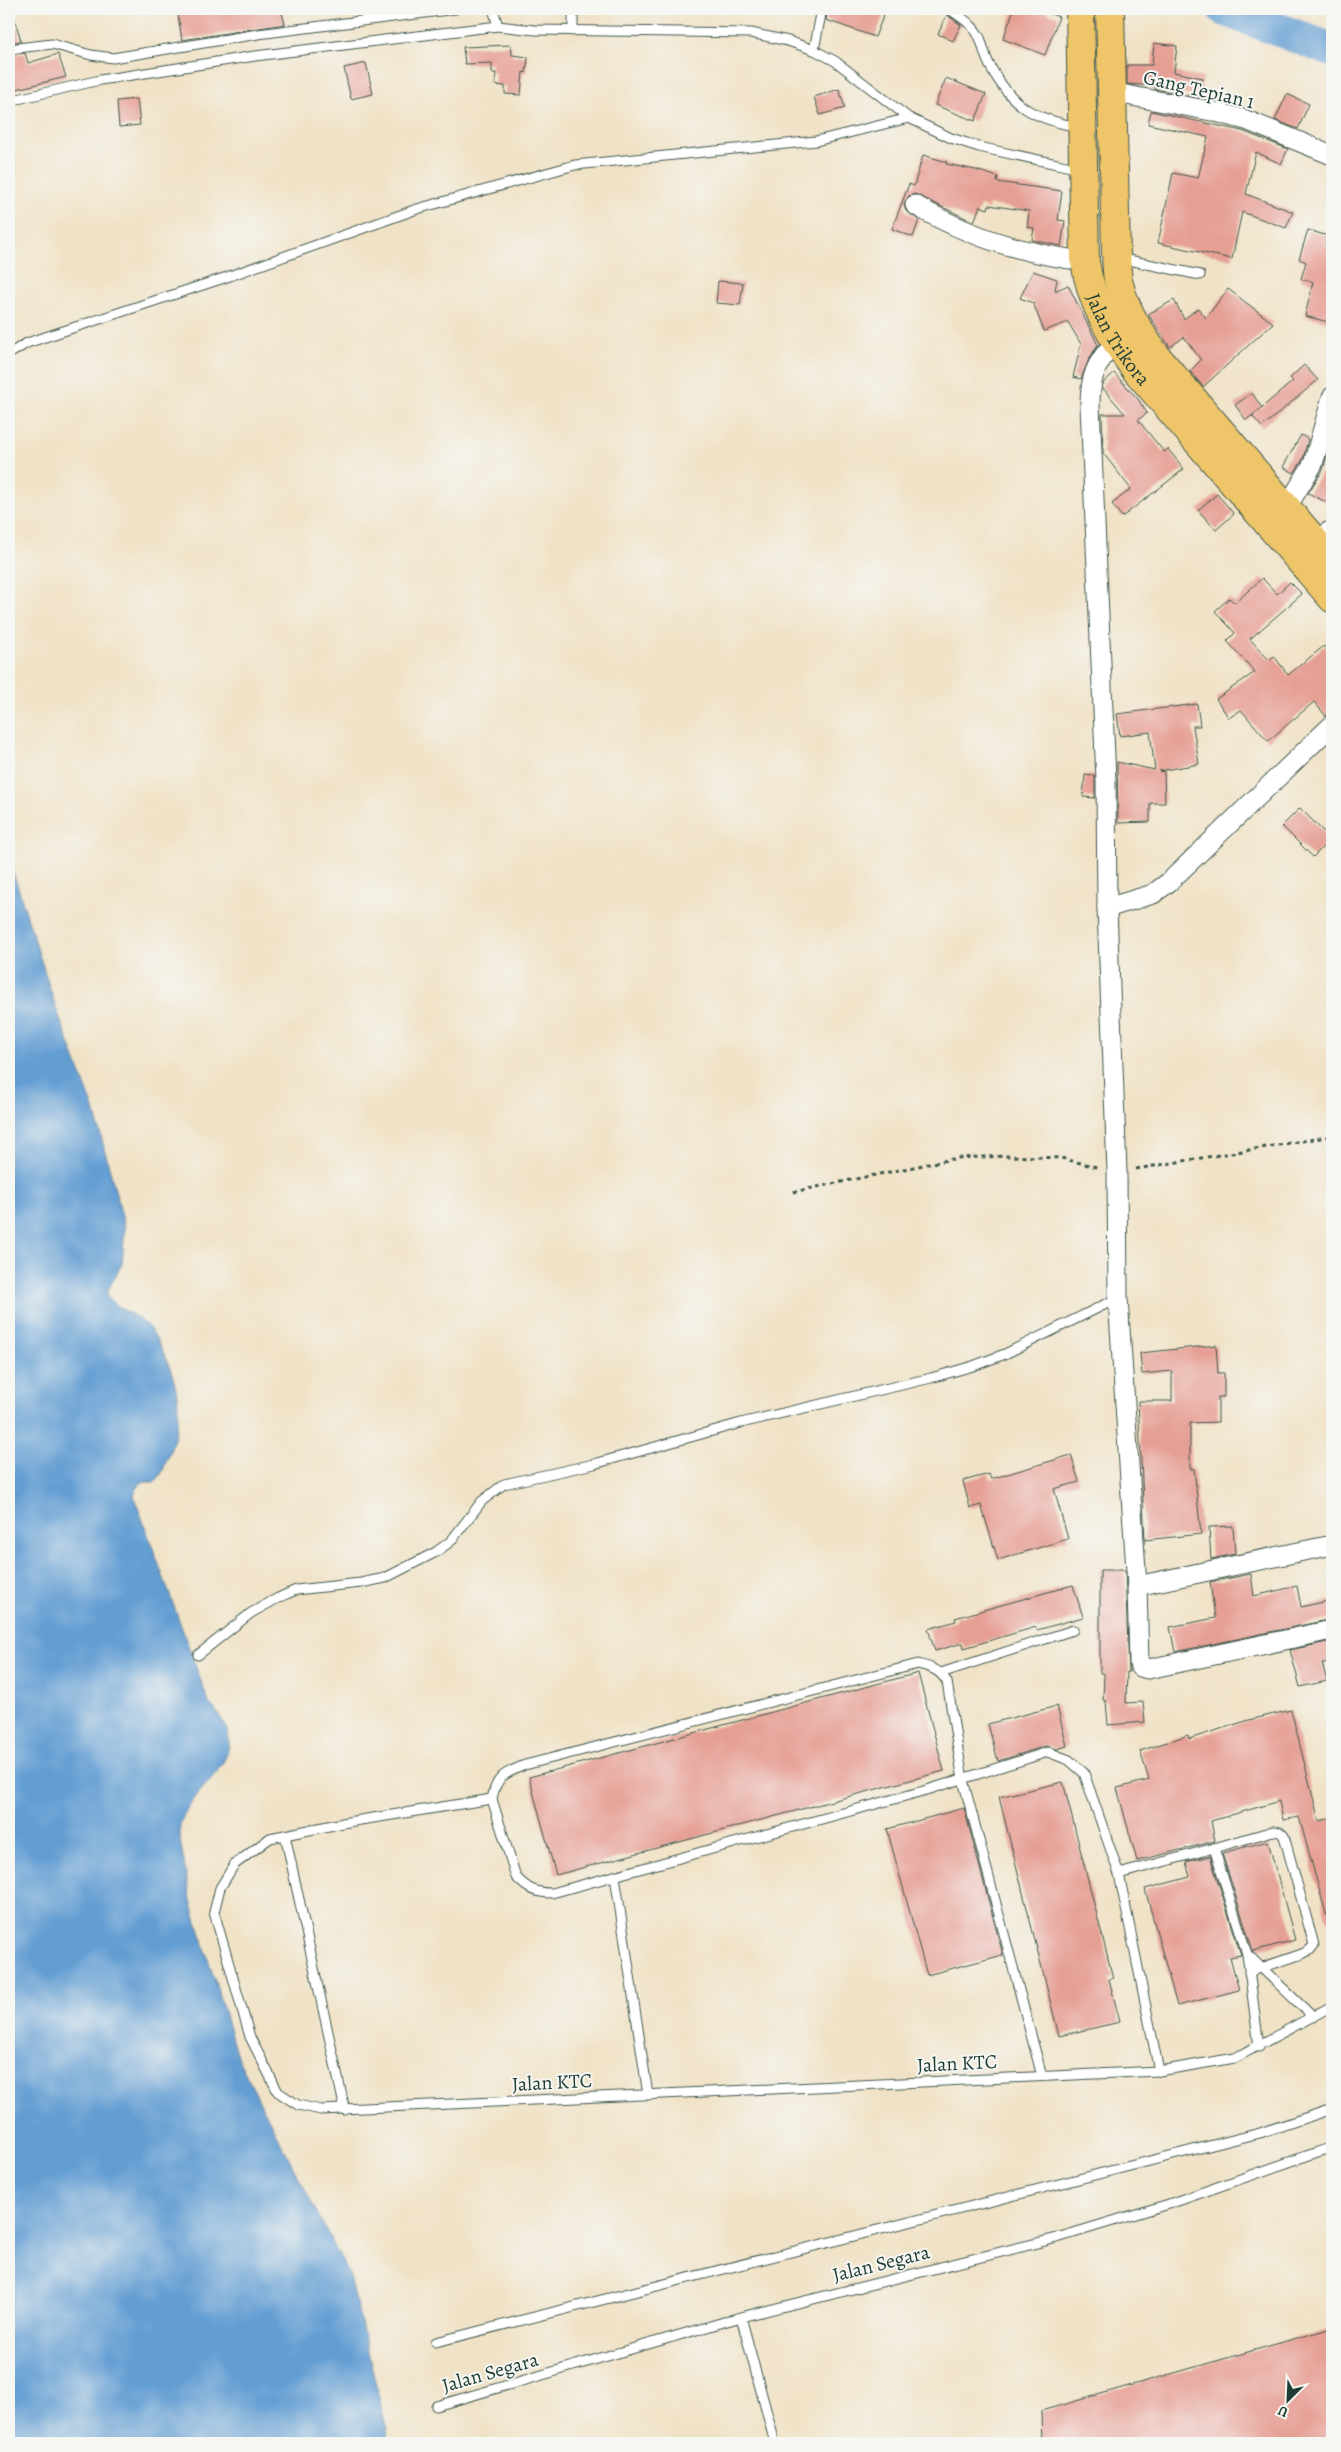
<svg xmlns="http://www.w3.org/2000/svg" width="1341" height="2452" font-family="Alegreya,serif">
  <rect width="100%" height="100%" fill="#f6f6f2"/>
  <filter id="ink" filterUnits="userSpaceOnUse"><feTurbulence type="fractalNoise" baseFrequency=".02" numOctaves="2"/><feDisplacementMap in="SourceGraphic" scale="10" xChannelSelector="R" yChannelSelector="G"/><feConvolveMatrix kernelMatrix="1 2 1 2 8 2 1 2 1" color-interpolation-filters="sRGB"/></filter>
  <filter id="wash" filterUnits="userSpaceOnUse"><feTurbulence type="fractalNoise" baseFrequency=".0096" numOctaves="4" result="noise"/><feDisplacementMap in="SourceGraphic" scale="20" xChannelSelector="R" yChannelSelector="G"/><feGaussianBlur stdDeviation="1.12" result="paint"/><feColorMatrix in="noise" values="0 0 0 0 0 0 0 0 0 0 0 0 0 0 0 0 0 1.4 0 .05"/><feComposite in="paint" operator="in"/></filter>
  <g filter="url(#wash)">
    <rect width="100%" height="100%" fill="#f0e2c6"/>
    <path fill="#639ed3" stroke="#416e84" d="M9 859 57 1011 94 1109 125 1228 122 1264 108 1290 107 1296C118 1311 131 1311 144 1323 152 1330 157 1339 161 1348 181 1387 184 1419 167 1459 164 1468 162 1476 154 1482H142L136 1489 134 1496 209 1703C266 1763 183 1782 179 1834L191 1901 238 2059 350 2277 390 2443H9Z"/>
    <g fill="none" stroke-linecap="round" stroke-linejoin="round">
      <polyline stroke="#639ed3" stroke-width="34" points="1224,9 1332,50"/>
    </g>
    <g id="blocks">
      <g fill="#e69f94">
        <polygon points="177,9 281,9 285,24 182,40"/>
        <polygon points="828,9 886,9 875,37 826,20"/>
        <polygon points="1014,9 1039,9 1059,17 1045,55 1003,39"/>
        <polygon points="13,13 21,41 9,43 9,14"/>
        <polygon points="947,15 961,25 953,41 938,34"/>
        <polygon points="1154,43 1177,46 1174,72 1203,78 1199,97 1155,89 1155,86 1127,84 1127,65 1152,65"/>
        <polygon points="511,45 512,55 528,57 526,73 523,72 521,95 505,94 505,86 495,85 496,73 492,73 492,63 465,64 463,47"/>
        <polygon points="25,53 28,63 58,54 66,77 9,91 9,55"/>
        <polygon points="366,63 373,94 351,99 344,68"/>
        <polygon points="946,78 986,94 975,121 935,105"/>
        <polygon points="839,89 845,108 820,115 814,97"/>
        <polygon points="1287,94 1309,104 1298,129 1275,120"/>
        <polygon points="137,99 140,125 119,127 117,101"/>
        <polygon points="1151,111 1242,131 1288,149 1281,164 1256,152 1246,194 1293,212 1286,228 1242,212 1232,259 1158,243 1173,173 1198,178 1208,137 1148,124"/>
        <polygon points="923,155 947,162 946,164 976,170 998,177 997,182 1062,191 1058,220 1065,221 1061,246 1032,240 1034,228 1027,227 1029,211 989,205 988,209 980,206 974,222 915,194 909,196 904,205 906,211 919,220 913,237 892,229 909,184 914,186"/>
        <polygon points="1308,230 1328,236 1325,244 1332,247 1332,323 1305,316 1313,282 1301,279 1306,262 1299,259"/>
        <polygon points="1033,271 1057,279 1055,291 1068,285 1098,345 1089,359 1081,379 1073,377 1081,344 1068,322 1044,331 1033,303 1020,298"/>
        <polygon points="718,281 743,283 740,305 716,303"/>
        <polygon points="1228,289 1273,323 1203,387 1190,371 1201,360 1184,337 1170,347 1148,314 1174,300 1184,319 1198,308 1206,318"/>
        <polygon points="1304,365 1318,380 1262,427 1252,416 1293,381 1290,378"/>
        <polygon points="1114,373 1138,399 1147,413 1138,420 1164,452 1168,449 1184,469 1122,517 1112,504 1131,489 1103,453 1102,414 1125,414 1102,387 1104,382"/>
        <polygon points="1252,393 1262,408 1246,420 1235,405"/>
        <polygon points="1301,435 1308,439 1303,459 1294,473 1283,467"/>
        <polygon points="1329,448 1332,449 1332,505 1308,493 1323,470"/>
        <polygon points="1217,494 1234,514 1216,530 1198,510"/>
        <polygon points="1262,578 1277,594 1290,582 1302,594 1250,639 1269,660 1274,656 1288,675 1324,646 1332,657 1332,714 1326,716 1314,702 1268,741 1241,710 1229,718 1216,699 1255,672 1227,641 1235,633 1215,611 1229,598 1235,603"/>
        <polygon points="1197,704 1200,726 1193,726 1199,764 1159,771 1164,772 1165,803 1150,803 1150,822 1118,823 1117,762 1155,770 1150,732 1120,736 1117,714"/>
        <polygon points="1085,775 1095,776 1095,798 1083,797"/>
        <polygon points="1300,808 1331,839 1313,857 1282,826"/>
        <polygon points="1216,1345 1218,1373 1224,1373 1224,1397 1218,1397 1218,1422 1190,1423 1190,1469 1194,1469 1201,1534 1145,1540 1138,1401 1172,1401 1172,1371 1142,1374 1140,1353"/>
        <polygon points="1071,1455 1079,1482 1054,1489 1068,1539 998,1560 981,1505 970,1508 963,1481 989,1474 991,1479"/>
        <polygon points="1233,1526 1235,1554 1211,1559 1209,1527"/>
        <polygon points="1100,1570 1125,1570 1129,1672 1127,1672 1126,1703 1143,1702 1145,1722 1108,1725 1106,1701 1103,1700 1104,1673 1100,1673"/>
        <polygon points="1251,1574 1254,1596 1297,1586 1301,1607 1332,1600 1332,1619 1175,1652 1170,1627 1215,1618 1210,1582"/>
        <polygon points="1073,1585 1083,1617 1037,1630 1036,1627 964,1648 963,1643 935,1651 928,1629 956,1621 955,1618"/>
        <polygon points="1332,1641 1332,1662 1322,1663 1327,1681 1300,1687 1290,1650"/>
        <polygon points="918,1673 944,1771 556,1875 529,1777"/>
        <polygon points="1057,1706 1067,1746 1057,1749 1046,1746 998,1761 988,1724"/>
        <polygon points="1291,1710 1319,1821 1332,1818 1332,1920 1328,1921 1299,1817 1283,1820 1279,1801 1211,1821 1215,1841 1137,1861 1117,1788 1149,1780 1140,1751 1188,1735 1189,1739 1249,1720"/>
        <polygon points="1063,1782 1113,1978 1109,1979 1120,2022 1059,2036 999,1797"/>
        <polygon points="964,1808 1003,1955 927,1975 887,1829"/>
        <polygon points="1268,1841 1295,1940 1253,1951 1222,1853"/>
        <polygon points="1210,1856 1241,1955 1230,1957 1239,1990 1177,2006 1145,1889 1190,1877 1186,1862"/>
        <polygon points="1332,2328 1332,2443 1042,2443 1041,2411"/>
      </g>
    </g>
  </g>
  <g filter="url(#ink)">
    <use href="#blocks" fill-opacity="0" stroke="#3e564a" stroke-width="1"/>
    <g fill="none" stroke-linecap="round" stroke-linejoin="round">
      <g stroke="#3e564a" stroke-width="11">
        <g id="lane">
          <polyline points="493,9 498,26 535,30 751,33 788,41 814,50 835,61 909,118 951,138 979,147 1080,169"/>
          <path d="M949 9C961 17 974 25 980 38 983 46 985 56 989 64 1011 106 1033 119 1079 127"/>
          <polyline points="573,31 573,9"/>
          <polyline points="9,49 52,44 91,55 113,58 258,34 456,9"/>
          <polyline points="814,50 822,9"/>
          <polyline points="9,101 100,80 255,56 498,26"/>
          <polyline points="1119,258 1200,275"/>
          <polyline points="9,354 27,343 224,278 417,209 575,165 816,141 909,118"/>
          <polyline points="198,1655 251,1613 278,1598 296,1590 361,1583 385,1578 436,1552 451,1541 482,1501 504,1484 594,1464 741,1423 931,1378 973,1366 1005,1354 1118,1298"/>
          <polyline points="941,1673 1073,1630"/>
          <polyline points="492,1799 348,1822 270,1838 234,1865 220,1888 214,1912 250,2037 278,2092 298,2105 321,2110 1159,2071 1235,2058 1332,2006"/>
          <polyline points="285,1835 345,2110"/>
          <polyline points="1214,1848 1273,1831 1280,1832 1284,1836 1314,1945 1310,1950 1302,1954 1249,1972"/>
          <polyline points="1119,1874 1159,2071"/>
          <polyline points="615,1876 648,2095"/>
          <polyline points="1247,1954 1313,2017"/>
          <path d="M1042 2076 963 1780 947 1682C939 1669 932 1668 918 1664L525 1765C505 1773 496 1776 492 1799L516 1877C527 1889 536 1893 552 1893L927 1790 1048 1752 1069 1760 1084 1773 1119 1874 1214 1848 1247 1954 1259 2047"/>
          <polyline points="741,2317 775,2443"/>
          <polyline points="436,2342 1260,2133 1332,2109"/>
          <polyline points="436,2406 741,2317 1057,2238 1169,2204 1332,2147"/>
        </g>
      </g>
      <g stroke="#3e564a" stroke-width="21">
        <g id="street">
          <polyline points="1111,92 1216,112 1246,120 1332,155"/>
          <path d="M915 205C967 236 1024 254 1085 261"/>
          <path d="M1115 342C1096 363 1090 376 1090 405L1106 780 1107 908 1117 1172 1118 1298 1137 1586 1139 1663 1140 1667 1148 1669 1332 1630"/>
          <polyline points="1281,517 1313,464 1332,397"/>
          <polyline points="1305,545 1332,530"/>
          <polyline points="1107,908 1153,894 1169,882 1332,725"/>
          <polyline points="1137,1586 1332,1545"/>
        </g>
      </g>
      <g stroke="#3e564a" stroke-width="30">
        <g id="primary">
          <path id="s1" d="M1080 9 1085 261C1091 303 1110 335 1135 369L1332 598"/>
          <path d="M1110 9 1116 253C1117 263 1116 274 1119 284 1126 312 1141 335 1158 358L1332 561"/>
        </g>
      </g>
      <g stroke="#3e564a" stroke-width="3" stroke-dasharray="4 4" stroke-linecap="butt">
        <polyline points="1136,1169 1332,1136"/>
        <polyline points="793,1192 957,1158 1008,1156 1061,1158 1100,1168"/>
      </g>
      <use href="#lane" stroke="#fff" stroke-width="9"/>
      <use href="#street" stroke="#fff" stroke-width="19"/>
      <use href="#primary" stroke="#eec569" stroke-width="28"/>
    </g>
  </g>
  <g text-anchor="middle" stroke-width="4" stroke-linejoin="round" paint-order="stroke">
    <g font-size="20" fill="#1f3d34" stroke="#f6f6f2">
      <text transform="translate(1199 89) rotate(13)" y="7">Gang Tepian 1</text>
      <text dy="7" stroke="none"><textPath href="#s1" startOffset="338">Jalan Trikora</textPath></text>
      <text transform="translate(957 2063) rotate(-3)" y="7">Jalan KTC</text>
      <text transform="translate(552 2082) rotate(-3)" y="7">Jalan KTC</text>
      <text transform="translate(881 2263) rotate(-14)" y="7">Jalan Segara</text>
      <text transform="translate(490 2372) rotate(-16)" y="7">Jalan Segara</text>
    </g>
  </g>
  <rect width="1341" height="2452" fill="none" stroke="#f6f6f2" stroke-width="30"/>
  <g transform="translate(1288 2400) rotate(204)" stroke="#f6f6f2" stroke-width="4" paint-order="stroke">
  <path d="M0-4L9 19L0 12L-9 19Z" fill="#1f3d34"/>
  <text y="-8" font-size="14" font-weight="bold" text-anchor="middle" fill="#1f3d34">U</text>
  </g>
</svg>
